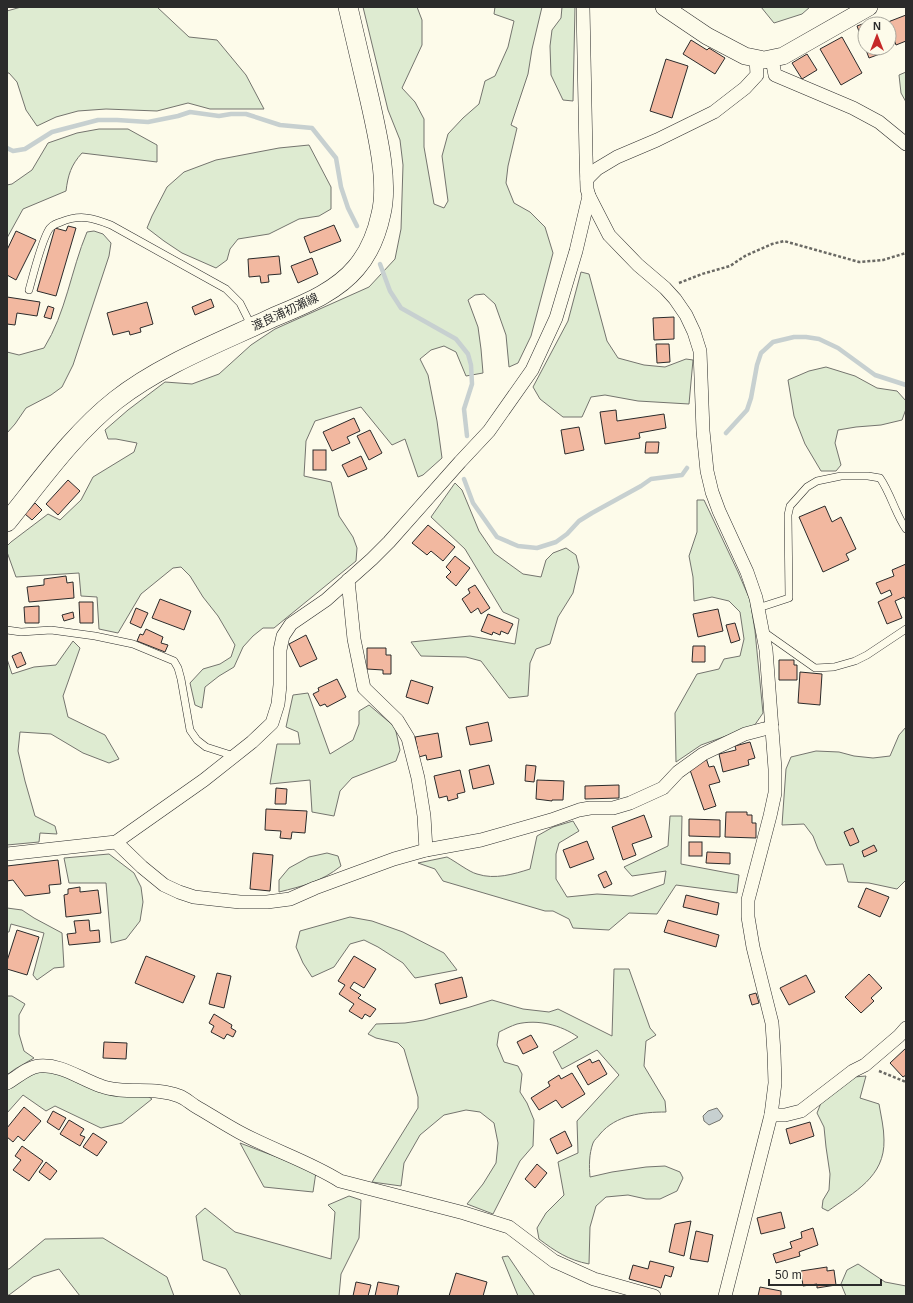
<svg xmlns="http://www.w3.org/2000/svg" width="913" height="1303" font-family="Helvetica,'Noto Sans JP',sans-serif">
  <rect width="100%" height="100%" fill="#fdfbea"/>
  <g fill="#deebd1" stroke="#74746e">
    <polygon points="21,7 157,7 189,37 217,40 246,75 264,109 210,109 188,103 157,111 106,109 78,111 56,117 37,126 26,110 17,82 9,73 7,73 7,11"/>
    <polygon points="363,7 417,7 422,20 422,45 402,88 415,102 424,119 424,147 434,204 444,208 448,201 442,156 448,134 463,118 479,104 485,81 495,76 508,47 514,21 494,14 495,7 542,7 532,49 528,74 511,125 517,128 508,166 506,183 514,203 530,212 545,227 553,253 531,336 518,363 509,367 506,335 495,304 484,294 475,295 468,300 478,327 481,349 483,373 466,376 456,352 444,346 431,350 420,359 428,375 437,421 442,458 423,475 418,477 405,439 392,445 361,407 315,421 306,441 304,476 331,482 339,516 353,537 357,548 356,561 274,628 263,628 253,636 243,647 234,667 219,676 205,687 202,708 195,705 190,683 203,669 220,664 231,657 235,645 218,616 203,597 190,576 181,567 173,568 141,594 118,633 99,629 97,597 81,596 79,573 16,577 7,552 7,546 11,542 48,514 60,520 81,500 93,477 134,452 137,443 116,439 108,439 105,430 128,410 165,382 192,384 219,374 251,345 275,329 369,287 395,259 401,229 403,165 400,140 388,110"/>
    <polygon points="562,7 575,7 573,101 563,100 551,75 550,46 552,30 561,18"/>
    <polygon points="761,7 810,7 802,14 774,23"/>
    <polygon points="906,72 906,102 901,93 899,75"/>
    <path d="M99 129H128L157 145V162L82 153C71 165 68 175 66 191L23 209 7 238V185L12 184 32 170 48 143 77 133Z"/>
    <polygon points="309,145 331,187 331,209 319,216 299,219 269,234 238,239 230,249 227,260 216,268 182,253 164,241 147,228 152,216 167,187 184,172 216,160 279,148"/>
    <path d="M94 231 103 234 111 243 109 256 73 365 62 387 51 395 26 408 15 424 7 433V352L19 355 44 348C66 313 71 270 87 232Z"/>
    <polygon points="581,272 589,274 607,341 618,358 644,365 665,367 686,359 693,360 689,404 638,401 605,395 591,397 582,417 563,417 540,399 533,387 568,321"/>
    <polygon points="826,367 855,376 877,388 897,391 906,401 906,409 902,420 881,425 856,427 838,430 835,443 841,465 836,471 821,471 805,444 794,416 788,380 809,371"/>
    <polygon points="455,483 462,490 479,531 494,553 523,574 541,577 546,560 553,553 566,548 576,555 579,567 573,593 558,617 550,644 536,649 530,663 528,696 509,698 481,661 466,657 421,656 411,642 470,636 515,644 519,619 503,612 465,549 431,517"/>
    <polygon points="697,500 704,500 738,572 750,600 755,631 763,713 754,726 701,745 676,762 675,713 697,674 719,669 724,659 740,656 744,639 740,612 729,601 712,597 694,601 693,577 689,556 697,532"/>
    <polygon points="73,641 80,648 63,696 68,717 105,735 119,759 109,763 83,753 51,734 20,732 18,751 25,781 35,816 55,826 57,834 40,833 39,842 7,845 7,659 12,674 34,667 56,665"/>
    <polygon points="308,693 330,754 353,740 359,724 359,711 369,705 395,727 400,750 396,761 352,778 340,791 334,816 312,812 310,780 270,784 277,744 300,744 298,732 286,727 293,695"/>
    <polygon points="906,727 906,880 897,889 869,883 848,882 843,864 826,865 818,849 813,836 804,824 782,825 786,769 791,757 816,751 839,752 854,756 873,758 890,756 899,735"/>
    <path d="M670 816H682L681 864 739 875 737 893 676 885 657 914 629 913 609 930 573 928 569 919 553 911H545L443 881 435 869 418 863 447 857C455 861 469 872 477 874 495 880 514 874 530 869L537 836 553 827 573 821 579 831 559 843 556 854V879L567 897 597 894 632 896 664 884 666 871 632 876 624 867 668 846Z"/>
    <path d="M327 853 338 856 341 866C321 882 303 886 279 892V880L289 868 309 857Z"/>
    <polygon points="109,854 134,873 141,887 143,902 140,921 126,939 111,943 106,883 69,883 64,858"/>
    <polygon points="7,908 22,910 34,918 62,933 64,967 54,968 37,980 33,975 44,933 11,924 9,932 7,932"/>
    <polygon points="350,917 372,921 403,932 444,953 457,970 415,978 403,963 378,947 364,940 350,944 334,967 312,977 303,963 296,947 300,931"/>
    <path d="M614 969H629L650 1028 656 1035 646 1041 644 1066 665 1101 666 1112C642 1112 616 1115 600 1134 598 1137 594 1140 593 1143 589 1154 589 1166 590 1177L612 1172 646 1167 665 1166 680 1172 683 1178 677 1191 660 1199H646L628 1195 606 1197 596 1206 590 1227 589 1264C568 1260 555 1251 539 1239L537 1228 546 1213 564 1195 558 1162 578 1153 577 1121 619 1075 597 1050 562 1069 553 1052 578 1037C561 1025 538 1019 517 1024 511 1026 505 1029 499 1032L497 1045 504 1062 518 1066 522 1074 520 1092 527 1103 534 1120 533 1146 520 1161 493 1214 467 1204 483 1184 496 1163 498 1143 494 1123 480 1112 466 1110 444 1115 420 1135 404 1163 401 1186 372 1182 418 1108V1097L404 1049 398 1043 376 1038 368 1034 376 1024 405 1023 424 1020 470 1007 492 1000 523 1009 549 1012 558 1009 612 1036Z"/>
    <polygon points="7,996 12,996 25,1004 19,1015 19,1034 24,1051 34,1058 15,1069 7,1075"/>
    <polygon points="55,1071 111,1095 146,1095 152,1099 122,1123 101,1128 55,1106 46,1111 23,1095 7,1113 7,1090 12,1085 37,1072"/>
    <path d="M866 1076 860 1098 879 1104C881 1116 884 1128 884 1140 885 1177 854 1192 828 1211L822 1208 823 1200 829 1190 830 1174 826 1147 824 1127 817 1113 821 1103 854 1077Z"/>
    <polygon points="240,1143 316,1172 313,1192 264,1187"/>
    <polygon points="349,1196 361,1200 359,1238 341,1274 339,1296 241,1296 226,1269 203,1260 196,1216 205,1208 235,1232 331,1259 335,1212 328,1205"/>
    <polygon points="103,1238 167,1277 174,1296 80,1296 59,1269 33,1277 9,1295 7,1295 7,1269 9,1269 45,1239"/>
    <polygon points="508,1256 535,1296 518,1296 502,1257"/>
    <polygon points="858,1264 885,1282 906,1286 906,1296 846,1296 841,1284 847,1270"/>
  </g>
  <polygon fill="#c7d0d0" stroke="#74746e" points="717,1108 723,1116 720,1120 709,1125 704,1121 703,1116 708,1111"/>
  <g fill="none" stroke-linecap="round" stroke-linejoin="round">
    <g stroke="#c7d0d0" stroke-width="4.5">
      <polyline points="7,148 13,151 25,149 52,132 98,120 117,120 148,122 178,116 190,112 219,116 231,114 246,114 280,125 312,128 336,158 341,187 348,208 357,226"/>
      <polyline points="380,264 390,291 401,308 456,339 468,354 471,365 472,384 464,409 467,436"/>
      <polyline points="726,433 747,410 751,398 757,365 761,353 773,342 794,337 806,337 819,339 838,348 875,375 906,385"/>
      <polyline points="464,479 473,503 497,537 518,546 537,548 556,542 567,534 579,521 592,513 641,486 651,479 682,475 687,468"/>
    </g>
  </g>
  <g fill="#f2b8a0" stroke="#2b2b2b">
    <polygon points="906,15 906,41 896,45 888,22"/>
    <polygon points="876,19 878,24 865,24 865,48 887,48 888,51 869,58 857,26"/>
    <polygon points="842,37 862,73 841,85 820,49"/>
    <polygon points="691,40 707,50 709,48 725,58 715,74 683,54"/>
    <polygon points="807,54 817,70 802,79 792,63"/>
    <polygon points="666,59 688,66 672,118 650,111"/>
    <polygon points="334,225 341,241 310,253 304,237"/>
    <polygon points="68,226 76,228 56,296 37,291 55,228 66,231"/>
    <polygon points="16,231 36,240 16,280 7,275 7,250"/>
    <polygon points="279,256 281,274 268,275 269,282 261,283 260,276 249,277 248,259"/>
    <polygon points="312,258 318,274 298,283 291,266"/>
    <polygon points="7,297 40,302 37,316 17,313 15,325 7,324"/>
    <polygon points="211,299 214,307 195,315 192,307"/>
    <polygon points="147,302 153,324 140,328 141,332 130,335 129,331 113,335 107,313"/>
    <polygon points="48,306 54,308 51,319 44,317"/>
    <polygon points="674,317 674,339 654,340 653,318"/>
    <polygon points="656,344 669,344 670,362 657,363"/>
    <polygon points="616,410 617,421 664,414 666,428 639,433 640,438 605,444 600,412"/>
    <polygon points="354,418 360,431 347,437 350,443 332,451 323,432"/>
    <polygon points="579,427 584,450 565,454 561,430"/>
    <polygon points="370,430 382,453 369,460 357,436"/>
    <polygon points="646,442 659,442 658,453 645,453"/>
    <rect x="313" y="450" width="13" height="20"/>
    <polygon points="361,456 367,469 348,477 342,465"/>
    <polygon points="68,480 80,491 58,515 46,504"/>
    <polygon points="35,503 42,510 32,520 25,514"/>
    <polygon points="825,506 832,522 841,517 856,549 846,554 849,560 823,572 799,517"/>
    <polygon points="428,525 455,547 443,561 431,551 427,555 412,543"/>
    <polygon points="455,556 470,568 456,586 446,577 451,572 446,567"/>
    <polygon points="906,564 906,601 904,597 895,601 902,618 887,624 878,602 892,595 890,590 881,594 876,583 894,576 892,570"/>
    <polygon points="66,576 67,583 73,582 74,598 29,602 27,587 44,585 44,579"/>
    <polygon points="475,585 490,608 481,614 478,608 471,613 462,599 470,593 468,589"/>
    <polygon points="160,599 191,611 184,630 152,618"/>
    <polygon points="79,602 93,602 93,623 80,623"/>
    <polygon points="39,606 39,623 25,623 24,607"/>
    <polygon points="136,608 148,613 141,628 130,623"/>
    <polygon points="718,609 723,631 698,637 693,614"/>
    <polygon points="73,612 74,618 64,621 62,615"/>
    <polygon points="488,614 513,624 508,634 501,631 500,635 493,632 492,635 481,631"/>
    <polygon points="735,623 740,640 731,643 726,625"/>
    <polygon points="146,629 163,637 161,643 168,645 165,652 137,641 140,634 143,635"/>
    <polygon points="306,635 317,659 300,667 289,644"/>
    <polygon points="693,646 705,646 705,662 692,662"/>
    <polygon points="367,648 386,648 386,655 391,655 391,674 383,674 383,670 367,669"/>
    <polygon points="21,652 26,664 17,668 12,656"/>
    <polygon points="779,660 794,660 794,665 797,665 797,680 779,680"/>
    <polygon points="800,672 822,674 820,705 798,703"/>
    <polygon points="337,679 346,697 327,707 325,704 320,706 313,694 319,691 318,688"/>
    <polygon points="411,680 433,687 428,704 406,697"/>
    <polygon points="488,722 492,741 470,745 466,727"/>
    <polygon points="438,733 442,757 427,760 426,755 419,757 415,737"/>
    <polygon points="750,742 755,758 748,760 749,765 723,772 719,754 736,750 735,746"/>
    <polygon points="706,758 709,767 714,766 720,782 709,785 716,806 704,810 690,770"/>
    <polygon points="489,765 494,784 473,789 469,770"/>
    <polygon points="526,765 536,766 534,782 525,781"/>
    <polygon points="460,770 465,792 457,794 458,798 448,801 447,796 439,798 434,776"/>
    <polygon points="537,780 564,781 563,800 552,800 552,801 536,799"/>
    <polygon points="619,785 619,798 585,799 585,786"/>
    <polygon points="276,788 287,789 286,804 275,804"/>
    <polygon points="266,809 307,811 305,833 292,832 291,839 280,838 281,831 265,830"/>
    <polygon points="726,812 747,812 747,815 752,815 752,823 756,823 756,838 725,837"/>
    <polygon points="644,815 652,837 632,844 636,855 623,860 612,827"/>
    <polygon points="689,819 720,820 720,837 689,836"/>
    <polygon points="853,828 859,842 850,846 844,832"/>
    <polygon points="587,841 594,859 570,868 563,850"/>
    <rect x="689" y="842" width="13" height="14"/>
    <polygon points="874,845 877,851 864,857 862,851"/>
    <polygon points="707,852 730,853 730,864 706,863"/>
    <polygon points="253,853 273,855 270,891 250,889"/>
    <polygon points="58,860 61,884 49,885 50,893 25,896 13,880 7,881 7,866"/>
    <polygon points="606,871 612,884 604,888 598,875"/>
    <polygon points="80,887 80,892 98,890 101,913 66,917 64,895 68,894 68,889"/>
    <polygon points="866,888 889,897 880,917 858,907"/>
    <polygon points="686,895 719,903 717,915 683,907"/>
    <polygon points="89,920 90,931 99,930 100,942 69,945 67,934 76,933 74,921"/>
    <polygon points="668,920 719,935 716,947 664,932"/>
    <polygon points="17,930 39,937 27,975 7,969 7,961"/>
    <polygon points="146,956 195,976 183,1003 135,983"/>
    <polygon points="354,956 376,969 364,988 354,982 350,988 361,995 358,998 376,1009 370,1017 365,1014 362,1019 349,1011 354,1004 339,994 345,985 338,981"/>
    <polygon points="217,973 231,976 224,1008 209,1004"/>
    <polygon points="869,974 882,988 871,998 874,1001 861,1013 845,997"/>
    <polygon points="806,975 815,992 789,1005 780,988"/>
    <polygon points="462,977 467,997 440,1004 435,984"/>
    <polygon points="756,993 759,1003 752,1005 749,995"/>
    <polygon points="214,1014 232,1025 231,1028 236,1031 233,1037 227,1034 224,1039 211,1032 214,1026 209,1023"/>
    <polygon points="531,1035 538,1047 523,1054 517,1042"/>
    <polygon points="104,1042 127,1043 126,1059 103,1058"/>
    <polygon points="906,1048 906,1075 903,1077 890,1063"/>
    <polygon points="590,1059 592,1063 599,1060 607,1074 588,1085 577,1066"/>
    <polygon points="572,1073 585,1094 562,1108 556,1100 539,1110 531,1098 550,1086 548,1082 559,1075 561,1079"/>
    <polygon points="24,1107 41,1121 24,1141 18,1136 13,1142 7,1137 7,1128"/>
    <polygon points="53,1111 66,1118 59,1130 47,1122"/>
    <polygon points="69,1120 84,1129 80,1135 85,1137 80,1146 60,1134"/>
    <polygon points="810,1122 814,1136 790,1144 786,1129"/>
    <polygon points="565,1131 572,1146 557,1154 550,1139"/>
    <polygon points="93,1133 107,1142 97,1156 83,1147"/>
    <polygon points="22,1146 43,1161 29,1181 13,1170 21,1160 15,1156"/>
    <polygon points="46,1162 57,1171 50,1180 39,1172"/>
    <polygon points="537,1164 547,1173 535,1188 525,1179"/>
    <polygon points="781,1212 785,1228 761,1234 757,1218"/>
    <polygon points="691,1221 684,1256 669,1252 675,1224"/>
    <polygon points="813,1228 818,1245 799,1252 800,1256 776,1263 773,1254 792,1248 790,1242 802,1238 801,1232"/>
    <polygon points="696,1231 713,1235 708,1262 690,1259"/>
    <polygon points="650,1261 674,1267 671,1277 665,1275 661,1288 629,1279 633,1265 648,1269"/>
    <polygon points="827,1267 827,1271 834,1270 836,1285 817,1288 817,1284 803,1286 801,1271"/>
    <polygon points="456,1273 487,1282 483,1296 449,1296"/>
    <polygon points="356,1282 371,1285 368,1296 353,1296"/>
    <polygon points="378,1282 399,1286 397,1296 375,1296"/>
    <polygon points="760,1287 781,1291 781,1296 758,1296"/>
  </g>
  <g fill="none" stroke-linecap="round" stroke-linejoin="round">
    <g stroke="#2b2b2b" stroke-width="8">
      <g id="service">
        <path d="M29 290C33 276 42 238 50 228 52 226 57 223 61 222 80 214 93 218 111 225L226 289 240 303 252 327"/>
        <path d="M758 608 789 598 788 515 790 506 807 487 817 481 841 476H868L880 478C891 494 895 513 906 529"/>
        <polyline points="7,630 21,632 51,630 95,636 133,644 174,661 178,668 181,679 190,730 197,740 206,747 234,756"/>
        <polyline points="764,632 815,668 834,667 855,661 867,655 906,629"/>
      </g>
    </g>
    <g stroke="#2b2b2b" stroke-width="14">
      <g id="minor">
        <polyline points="583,7 586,155 587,189 589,196 609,235 638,265 665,288 675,299 686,315 694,332 700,351 703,431 707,471 712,492 719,511 747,572 756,598 766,650 775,769 775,793 770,816 748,900 748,917 753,947 772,1023 774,1053 775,1083 771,1115 725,1296"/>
        <polyline points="772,59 775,75 853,108 879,122 906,144"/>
        <polyline points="587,179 597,169 617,157 657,140 714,112 745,88 757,75 756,58"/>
        <polyline points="348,580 354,639 364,688 397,720 408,738 418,778 424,816 426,850"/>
        <polyline points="116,842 142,867 164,885 179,892 194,897 240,902 267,902 290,899 315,888 394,859 426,850 481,840 551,820 579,810 590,808 613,808 630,803 663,788 678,772 703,754 745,734 772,727"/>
        <polyline points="7,854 116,842 204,780 252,742 272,723 278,704 280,685 280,650 283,636 291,624 326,600 372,559 389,542 460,462 489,431 532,370 556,318 576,251 589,196"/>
        <path d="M7 1083C16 1078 28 1067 39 1066 62 1064 80 1079 101 1086 125 1095 155 1086 179 1096 185 1098 190 1103 195 1106 209 1114 224 1124 239 1132 272 1150 308 1161 340 1181L464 1213 509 1227 554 1261 594 1279 654 1296"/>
        <polyline points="771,1115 785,1115 801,1111 853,1071 865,1065 899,1036 906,1028"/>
      </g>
    </g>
    <g stroke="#2b2b2b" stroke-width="18">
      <polyline id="tertiary" points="664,7 707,36 745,56 764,60 783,56 869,7"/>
    </g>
    <g stroke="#2b2b2b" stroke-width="20">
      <path id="secondary" d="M7 522C41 480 74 433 116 400 162 364 221 342 274 317 302 305 335 293 356 268 369 253 377 233 381 214 389 182 377 133 370 101 363 70 355 38 348 7"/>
    </g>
    <g stroke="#6a6964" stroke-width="2.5" stroke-dasharray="3 2" stroke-linecap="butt">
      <polyline points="679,283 702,274 730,266 745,256 772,244 784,241 859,262 883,260 906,253"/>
      <polyline points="879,1071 906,1082"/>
    </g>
    <use href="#service" stroke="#fdfbea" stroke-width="7"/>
    <use href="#minor" stroke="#fdfbea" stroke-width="13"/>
    <use href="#tertiary" stroke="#fdfbea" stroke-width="17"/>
    <use href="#secondary" stroke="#fdfbea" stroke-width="19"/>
  </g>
  <g text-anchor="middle" stroke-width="3" stroke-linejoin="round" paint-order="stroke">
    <g font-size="12" fill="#2b2b2b" stroke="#fdfbea">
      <text transform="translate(285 312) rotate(-25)" y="4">渡良浦初瀬線</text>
    </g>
  </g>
  <rect width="913" height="1303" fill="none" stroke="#2b2b2b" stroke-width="16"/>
  <g transform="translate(877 36)"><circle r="19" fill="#fdfbea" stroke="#a9a89e"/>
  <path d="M0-3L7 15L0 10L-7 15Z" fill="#c62828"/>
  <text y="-6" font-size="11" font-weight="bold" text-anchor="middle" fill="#2b2b2b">N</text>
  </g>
  <path d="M769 1279v6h112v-6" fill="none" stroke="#2b2b2b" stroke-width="2"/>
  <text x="775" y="1279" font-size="12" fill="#2b2b2b" stroke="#fdfbea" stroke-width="3" paint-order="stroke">50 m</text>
</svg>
